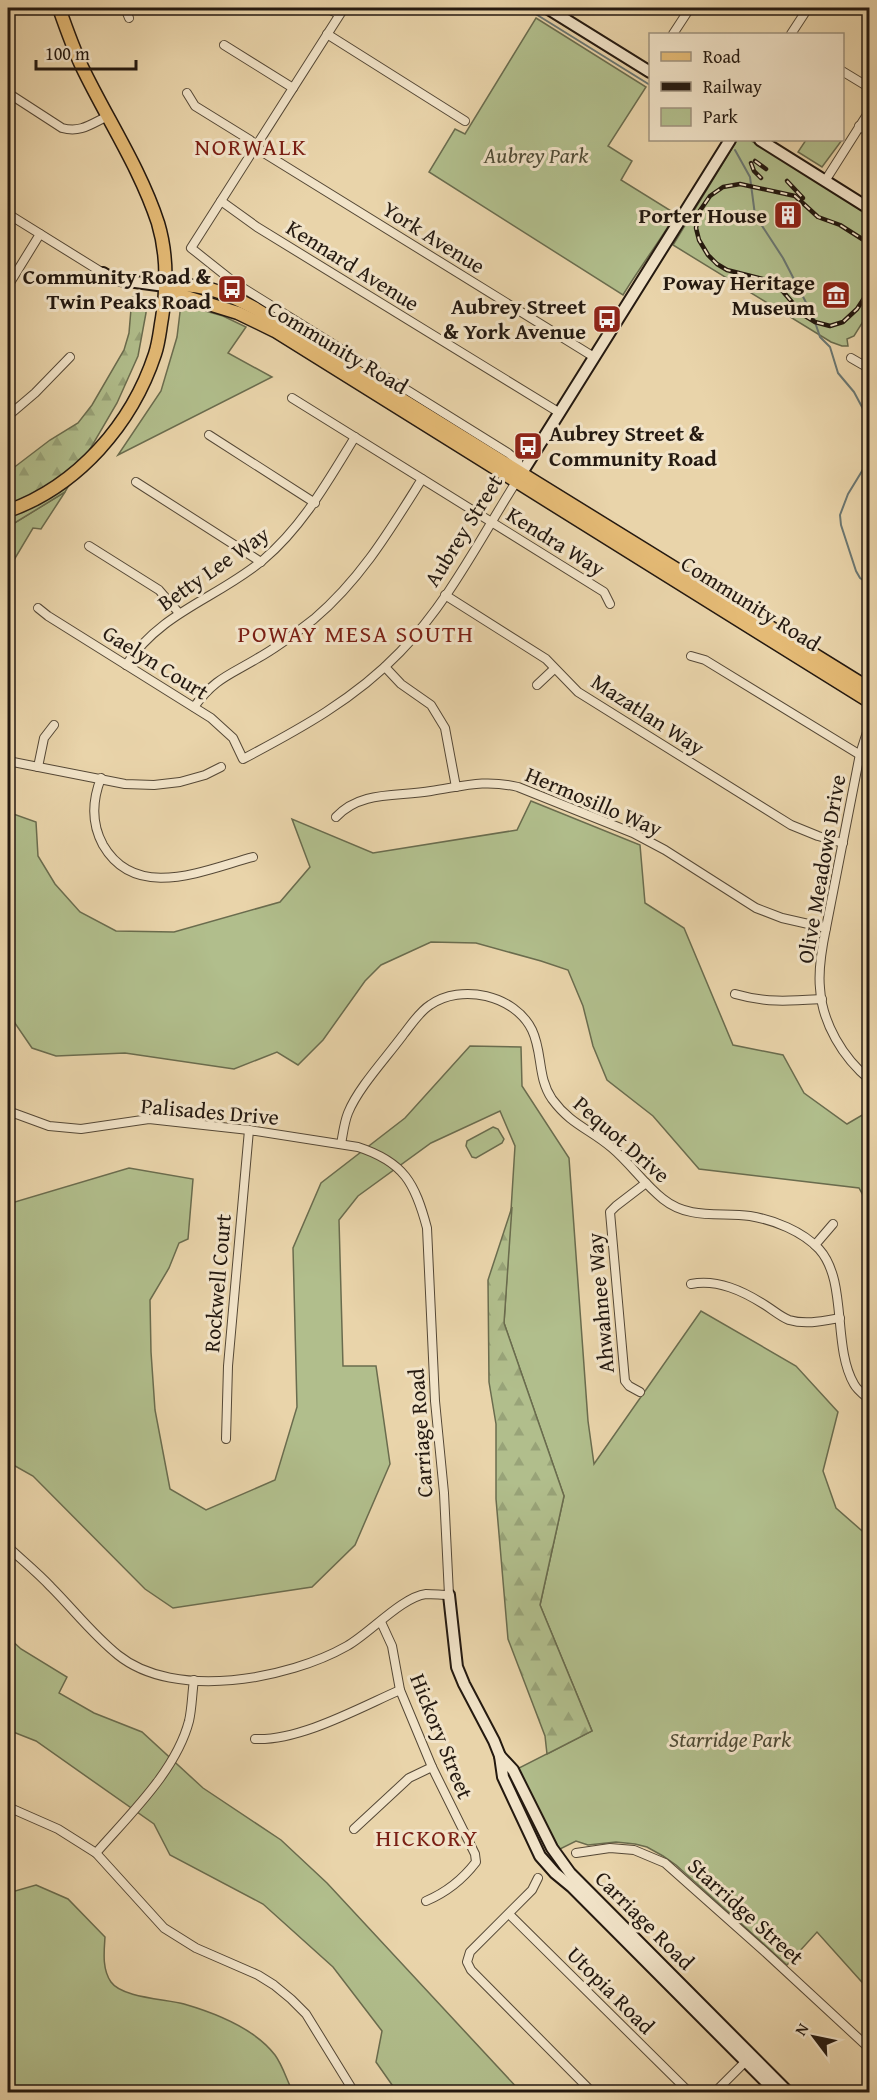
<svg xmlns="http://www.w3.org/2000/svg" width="877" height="2100" font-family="'Gentium Book Plus',serif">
  <defs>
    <pattern id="forest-firs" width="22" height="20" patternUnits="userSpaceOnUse" patternTransform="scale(1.5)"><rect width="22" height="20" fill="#b1be8c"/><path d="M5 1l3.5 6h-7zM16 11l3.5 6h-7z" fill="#98a378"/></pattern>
  </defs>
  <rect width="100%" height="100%" fill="#e9d4aa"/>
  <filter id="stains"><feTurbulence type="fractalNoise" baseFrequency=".00333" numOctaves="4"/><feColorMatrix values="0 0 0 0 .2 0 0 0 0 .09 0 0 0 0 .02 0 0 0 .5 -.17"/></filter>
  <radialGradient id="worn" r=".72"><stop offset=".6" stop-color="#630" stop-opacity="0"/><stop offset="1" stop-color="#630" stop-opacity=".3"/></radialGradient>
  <g fill="#b1be8c" stroke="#6a6c4e" stroke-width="1.5">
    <path d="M536 18 646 87 608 146 632 161 621 180 676 214C660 241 640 267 623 295L429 172 455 129 465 134Z"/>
    <polygon points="737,140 750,140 869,215 869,312 854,336 847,339 848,346 842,346 831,342 673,245"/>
    <polygon points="806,140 842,140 822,167 798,152"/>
    <polygon points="181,304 223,316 246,327 228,353 272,377 118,455 161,391 177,337"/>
    <polygon points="65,492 41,529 33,528 8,570 8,527"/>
    <polygon points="531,801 640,845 645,903 684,928 733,1045 783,1055 804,1093 847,1124 869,1111 869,1206 859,1188 699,1169 653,1116 607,1080 593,1046 583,1006 568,970 541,961 476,943 431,942 381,965 365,981 323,1040 298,1065 277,1052 234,1069 125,1053 56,1056 32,1048 8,1013 8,812 36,822 38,856 55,884 80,912 116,931 174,932 280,902 310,867 292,819 373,853 517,830"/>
    <polygon points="470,1046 521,1047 522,1086 569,1158 588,1421 594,1464 701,1311 796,1366 838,1412 823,1471 836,1508 869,1537 869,1990 817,1932 787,1965 676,1865 663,1856 647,1847 635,1844 616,1842 588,1845 576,1841 558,1850 517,1769 592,1731 540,1605 564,1496 504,1323 515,1146 500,1111 431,1143 358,1196 339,1220 343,1366 376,1366 390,1464 355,1545 312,1587 173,1608 145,1589 33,1476 8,1462 8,1204 129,1168 193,1179 188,1239 179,1243 169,1268 150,1300 151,1352 155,1410 170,1489 206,1510 275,1480 297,1407 293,1248 321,1183 405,1118"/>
    <polygon points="493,1127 498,1129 504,1139 502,1143 476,1158 472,1157 466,1146 467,1141"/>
    <polygon points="8,1637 21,1649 67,1677 59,1693 94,1713 142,1732 203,1788 281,1840 327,1883 521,2092 397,2092 376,2062 382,2031 333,1967 263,1904 170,1855 154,1824 36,1741 8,1730"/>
    <path d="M36 1885 68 1899 105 1937C104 1952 102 1969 111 1982 122 1998 167 1999 184 2004 215 2013 255 2029 275 2055 283 2066 287 2081 293 2092H8V1893Z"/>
  </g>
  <g fill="url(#forest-firs)" stroke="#6a6c4e" stroke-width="1.5">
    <polygon points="132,297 146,299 146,313 138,356 117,403 65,492 8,527 8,472 50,440 78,423 92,405 124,350 129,333"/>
    <polygon points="512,1207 504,1323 564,1496 540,1605 592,1731 547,1754 545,1736 508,1639 496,1499 496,1424 489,1382 488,1280"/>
  </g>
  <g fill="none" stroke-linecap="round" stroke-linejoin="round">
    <g stroke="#6b7772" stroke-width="2">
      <polyline points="526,8 650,85"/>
      <polyline points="735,150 750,177 755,215 783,258 813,316 820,337 830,347 838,373 854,392 870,422"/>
      <polyline points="870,458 848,494 840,515 841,525 856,571 860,578 870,585"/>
    </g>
    <g stroke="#554836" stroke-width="10">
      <g id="street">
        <polyline points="125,8 129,18"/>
        <polyline points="326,8 339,14"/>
        <polyline points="344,8 191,248 235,283 508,453 518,461 521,474"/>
        <polyline points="327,34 465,121"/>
        <polyline points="673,34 690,8"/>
        <polyline points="791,34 808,8"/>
        <polyline points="224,45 293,88"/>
        <polyline points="842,71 870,88"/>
        <path d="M8 93 62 128C81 133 91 124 108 116"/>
        <polyline points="187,93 195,106 250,140 264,153 594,357"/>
        <polyline points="859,126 870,133"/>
        <polyline points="825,181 870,110"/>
        <polyline points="221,201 257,227 560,413"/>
        <polyline points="8,214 103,273"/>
        <polyline points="8,286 40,234"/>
        <polyline points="851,358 870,369"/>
        <polyline points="292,398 604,592 610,604"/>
        <polyline points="8,416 35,393 70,357"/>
        <polyline points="209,435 315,503"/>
        <polyline points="136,482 261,562"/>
        <polyline points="89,546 159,590 179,613"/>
        <polyline points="445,595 546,659 578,692 791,825 818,836 843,843"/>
        <path d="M38 608 48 616 211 718 233 738 243 759C300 729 355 699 400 652 448 603 480 539 516 482"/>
        <polyline points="691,656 705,660 870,761"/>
        <path d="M126 665C162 611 216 599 263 560 303 526 328 481 355 437"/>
        <polyline points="385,667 401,684 431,705 445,728 456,787"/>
        <polyline points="537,685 554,669"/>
        <path d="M194 707C215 678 230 675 258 658 278 647 296 633 314 619 361 579 390 530 422 479"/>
        <path d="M870 723 860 754 826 928C822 947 818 969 820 988 822 1023 843 1058 870 1080"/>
        <polyline points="8,761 125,784 154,785 180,782 205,775 221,767"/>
        <polyline points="38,767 44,738 54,725"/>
        <path d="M101 778C92 801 91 823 103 845 136 902 204 870 253 857"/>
        <path d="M336 817C361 790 398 797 431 791 464 786 484 779 518 787L633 833 665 850 756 908 782 918 826 928"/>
        <path d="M735 994C766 1003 790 1001 822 999"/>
        <path d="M8 1111 49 1126 81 1129 149 1119 249 1130 358 1147C404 1162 415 1183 427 1228L435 1401 444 1493 449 1595C442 1595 434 1594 426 1594 402 1597 370 1633 347 1646 289 1679 175 1701 118 1655 93 1635 73 1609 51 1587 38 1573 22 1560 8 1547"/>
        <path d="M341 1144C343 1134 344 1123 348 1113 358 1088 386 1058 403 1035 411 1025 419 1012 430 1005 461 983 515 995 532 1030 543 1053 537 1077 552 1099 571 1125 590 1129 612 1148 630 1163 644 1184 663 1199 689 1220 720 1212 750 1216 774 1220 802 1231 819 1249 848 1281 832 1346 854 1384 857 1390 864 1395 870 1400"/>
        <polyline points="815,1245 833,1224"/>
        <path d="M691 1284C718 1279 743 1291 765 1305 773 1310 781 1317 789 1320 806 1325 823 1321 840 1318"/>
        <polyline points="640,1392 629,1386 625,1381 610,1212 616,1206 646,1183"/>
        <polyline points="226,1439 228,1366 249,1130"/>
        <path d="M381 1622 392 1646 400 1690 432 1767 475 1854 476 1862C463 1879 445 1893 426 1901"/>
        <path d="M255 1739C300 1741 359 1708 400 1690"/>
        <polyline points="8,1807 58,1829 96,1853 164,1928 196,1948 258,1975 274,1985 291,1999 306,2014 354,2092"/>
        <polyline points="354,1829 409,1778 432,1767"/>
        <path d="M96 1853C129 1815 176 1771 189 1721 192 1708 192 1693 194 1680"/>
        <polyline points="576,1853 610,1848 634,1850 665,1863 764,1951 870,2049"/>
        <polyline points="538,1878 532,1890 470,1952 467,1962 471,1970 592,2092"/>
        <polyline points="509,1914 689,2092"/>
        <polyline points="715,2092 745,2062"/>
      </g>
    </g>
    <g stroke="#241910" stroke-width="14">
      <g id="secondary">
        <polyline points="547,8 650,72"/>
        <polyline points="760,140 870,209"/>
        <polyline points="103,273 113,279 165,286"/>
        <polyline points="518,479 730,140"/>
        <polyline points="449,1595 457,1667 464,1684 494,1741 500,1756 503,1777 540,1856 555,1873 572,1887 776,2092"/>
        <polyline points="500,1756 513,1770 552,1848 570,1873 788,2092"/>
      </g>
    </g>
    <g stroke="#241910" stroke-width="15">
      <g id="primary">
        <polyline points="165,286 183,296 238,313 275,331 870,702"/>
        <path d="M165 286C199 282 226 292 256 309L870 689"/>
        <path d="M8 511C78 486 132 424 155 354 159 342 160 329 162 318 167 287 167 253 158 223 140 168 107 119 82 67 73 48 66 28 59 8"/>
      </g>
    </g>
    <use href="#street" stroke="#f1e3c8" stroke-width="8"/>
    <use href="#secondary" stroke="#f1e3c8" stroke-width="10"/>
    <use href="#primary" stroke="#e4ba75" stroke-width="12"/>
    <g stroke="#241910" stroke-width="4.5">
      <g id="rail">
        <polyline points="755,161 766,169"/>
        <polyline points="751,163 754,171 761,178"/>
        <polyline points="787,181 803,198"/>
        <polyline points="870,244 840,225 818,217 795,196 740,184 723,187 710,196 699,212 696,228 699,240 708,255 717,264 727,270 775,282 802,314 815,322 830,326 843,322 857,309 870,289"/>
      </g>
    </g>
    <use href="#rail" stroke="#f1e3c8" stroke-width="2" stroke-dasharray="7" stroke-linecap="butt"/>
  </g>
  <defs>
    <g id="building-square" transform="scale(1.5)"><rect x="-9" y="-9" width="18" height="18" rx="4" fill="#8f2418" stroke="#f1e3c8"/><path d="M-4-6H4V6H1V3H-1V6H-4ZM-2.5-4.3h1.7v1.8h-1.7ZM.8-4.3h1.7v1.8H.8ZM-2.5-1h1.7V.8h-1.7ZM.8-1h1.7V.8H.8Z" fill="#fff"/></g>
    <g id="bus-square" transform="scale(1.5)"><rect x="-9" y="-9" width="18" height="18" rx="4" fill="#8f2418" stroke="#f1e3c8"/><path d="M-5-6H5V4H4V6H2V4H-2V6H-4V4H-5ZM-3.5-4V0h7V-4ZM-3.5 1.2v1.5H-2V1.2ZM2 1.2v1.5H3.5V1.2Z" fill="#fff"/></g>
    <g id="museum-square" transform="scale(1.5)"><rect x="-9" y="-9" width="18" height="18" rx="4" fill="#8f2418" stroke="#f1e3c8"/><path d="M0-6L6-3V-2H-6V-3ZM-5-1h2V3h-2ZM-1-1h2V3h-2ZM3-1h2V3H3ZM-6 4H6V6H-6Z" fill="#fff"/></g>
  </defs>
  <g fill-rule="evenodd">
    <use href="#building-square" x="788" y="215"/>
    <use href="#bus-square" x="232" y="289"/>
    <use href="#museum-square" x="836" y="295"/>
    <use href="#bus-square" x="607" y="319"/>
    <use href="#bus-square" x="528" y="446"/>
  </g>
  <g text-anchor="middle" stroke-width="6" stroke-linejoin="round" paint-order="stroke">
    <g font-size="22" font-style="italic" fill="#4e4b35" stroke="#f1e3c8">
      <text x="536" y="163">Aubrey Park</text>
      <text x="730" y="1747">Starridge Park</text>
    </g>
    <g font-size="22" font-weight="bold" fill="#241910" stroke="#f1e3c8" text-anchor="end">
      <text x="767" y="223">Porter House</text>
      <text x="211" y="284">Community Road &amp;<tspan x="211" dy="25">Twin Peaks Road</tspan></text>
      <text x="815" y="290">Poway Heritage<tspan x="815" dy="25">Museum</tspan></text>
      <text x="586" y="314">Aubrey Street<tspan x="586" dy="25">&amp; York Avenue</tspan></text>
      <text x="549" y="441" text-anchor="start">Aubrey Street &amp;<tspan x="549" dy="25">Community Road</tspan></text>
    </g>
    <g font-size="22" fill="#241910" stroke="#f1e3c8">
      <text transform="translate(434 237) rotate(32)" y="8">York Avenue</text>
      <text transform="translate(353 265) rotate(32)" y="8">Kennard Avenue</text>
      <text transform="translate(338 347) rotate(31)" y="8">Community Road</text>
      <text transform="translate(463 530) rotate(-58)" y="8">Aubrey Street</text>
      <text transform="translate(556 541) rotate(32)" y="8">Kendra Way</text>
      <text transform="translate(213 568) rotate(-35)" y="8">Betty Lee Way</text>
      <text transform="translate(751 603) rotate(32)" y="8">Community Road</text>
      <text transform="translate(156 662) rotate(32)" y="8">Gaelyn Court</text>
      <text transform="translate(648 714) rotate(33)" y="8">Mazatlan Way</text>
      <text transform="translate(594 801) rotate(23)" y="8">Hermosillo Way</text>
      <text transform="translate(821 869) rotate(-80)" y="8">Olive Meadows Drive</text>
      <text transform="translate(210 1111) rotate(5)" y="8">Palisades Drive</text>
      <text transform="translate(622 1139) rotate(41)" y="8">Pequot Drive</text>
      <text transform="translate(217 1283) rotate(-85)" y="8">Rockwell Court</text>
      <text transform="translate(600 1303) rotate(-95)" y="8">Ahwahnee Way</text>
      <text transform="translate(420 1433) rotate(-94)" y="8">Carriage Road</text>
      <text transform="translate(442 1736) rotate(68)" y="8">Hickory Street</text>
      <text transform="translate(746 1911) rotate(42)" y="8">Starridge Street</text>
      <text transform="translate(645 1920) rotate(45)" y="8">Carriage Road</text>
      <text transform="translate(611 1990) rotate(45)" y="8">Utopia Road</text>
    </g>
    <g font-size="24" letter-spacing="1.5" fill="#7a1f14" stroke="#f1e3c8">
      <text x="251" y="155">NORWALK</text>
      <text x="356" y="642">POWAY MESA SOUTH</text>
      <text x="427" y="1846">HICKORY</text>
    </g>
  </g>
  <rect width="877" height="2100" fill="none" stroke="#e9d4aa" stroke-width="30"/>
  <rect x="9" y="9" width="859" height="2082" fill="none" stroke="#241910" stroke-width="3"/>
  <rect x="15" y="15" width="847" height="2070" fill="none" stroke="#241910" stroke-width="1.5"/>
  <rect x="649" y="33" width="195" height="108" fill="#f1e3c8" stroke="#9f927e" stroke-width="1.5"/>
  <rect x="661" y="52" width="30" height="9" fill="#e4ba75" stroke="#9f927e" stroke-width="1.5"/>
  <text x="703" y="63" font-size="18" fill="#241910">Road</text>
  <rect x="661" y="82" width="30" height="9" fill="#241910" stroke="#9f927e" stroke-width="1.5"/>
  <text x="703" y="93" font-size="18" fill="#241910">Railway</text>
  <rect x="661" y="108" width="30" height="18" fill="#b1be8c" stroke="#9f927e" stroke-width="1.5"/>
  <text x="703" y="123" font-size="18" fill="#241910">Park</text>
  <g transform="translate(814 2037) rotate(302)" stroke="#f1e3c8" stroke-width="4.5" paint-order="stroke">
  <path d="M0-4.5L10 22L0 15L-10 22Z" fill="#241910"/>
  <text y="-9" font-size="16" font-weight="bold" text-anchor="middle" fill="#241910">N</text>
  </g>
  <path d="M36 60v9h100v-9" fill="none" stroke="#241910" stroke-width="3"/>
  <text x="45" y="60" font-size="18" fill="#241910" stroke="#f1e3c8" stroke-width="4.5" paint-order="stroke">100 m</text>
  <rect width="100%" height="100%" filter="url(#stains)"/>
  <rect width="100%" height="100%" fill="url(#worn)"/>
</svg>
